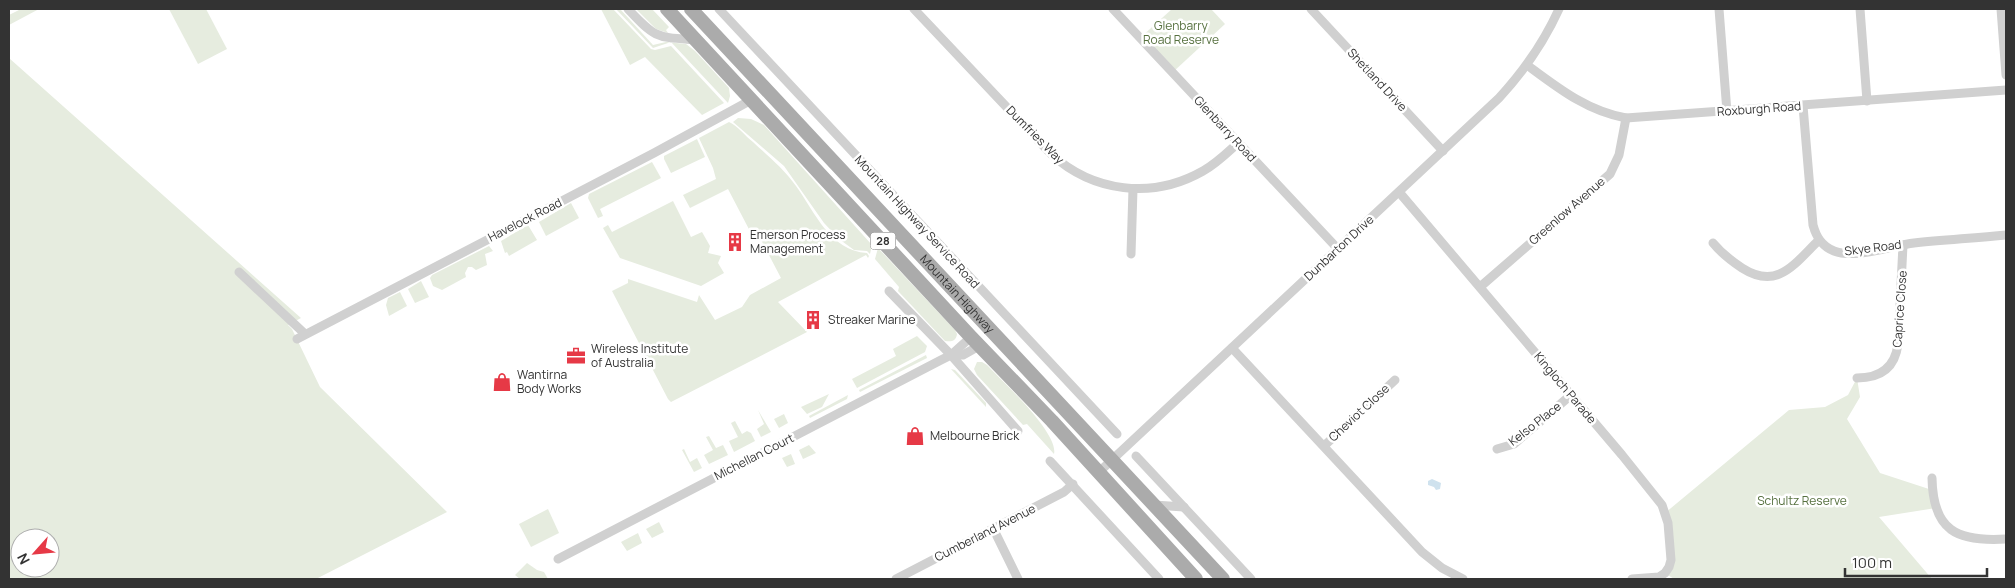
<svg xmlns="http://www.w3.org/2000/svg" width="2015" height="588" font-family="Manrope,sans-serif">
  <rect width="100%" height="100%" fill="#fff"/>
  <g fill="#e6ecdf" fill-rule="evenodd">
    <polygon points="21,9 39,9 9,25 9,15"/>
    <polygon points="169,9 206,9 227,49 198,64"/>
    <polygon points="601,9 613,9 651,49 655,50 671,46 724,103 702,115 645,57 630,65"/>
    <polygon points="616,9 620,9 653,45 666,42 686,44 695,51 729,88 730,96 728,103 671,42 653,48"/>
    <polygon points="636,9 652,9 669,27 666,30 668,33 656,29"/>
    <polygon points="1172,9 1211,9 1225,24 1173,72 1140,38"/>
    <path d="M9 58 301 318 288 325 292 329 320 387 447 512 316 579H9ZM20 538H50V568H20Z"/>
    <polygon points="738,118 751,119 764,125 872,245 870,254 867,251 854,250 839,239 824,223 784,166 733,122"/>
    <path d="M729 122C738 126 745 136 753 142 769 157 783 168 796 186 815 212 830 251 867 253L869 256 868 258 866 255 778 302 807 332 671 402 668 399 612 291 628 283V279L697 302 699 295 715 320 742 307 750 295 781 278 760 238 752 235 728 189 690 208 683 195 716 179 713 168 699 138Z"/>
    <polygon points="697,139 705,157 671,173 664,159 664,156"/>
    <polygon points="652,162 661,178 600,209 603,216 598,218 588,198 589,194"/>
    <polygon points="673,201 691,237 702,232 710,246 708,253 721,256 718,263 724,273 701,286 620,258 603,228 608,225 612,232"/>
    <polygon points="571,203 579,218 546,236 539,222"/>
    <polygon points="528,225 537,240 509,256 507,252 505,253 501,241"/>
    <polygon points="489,246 493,251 485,254 487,265 476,270 472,267 468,267 465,273 466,277 442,290 433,286 430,278 432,275"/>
    <path d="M878 248 955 330 957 334C956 341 952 342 945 341L898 291 899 287 875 259Z"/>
    <polygon points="421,281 429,297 415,303 408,289"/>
    <polygon points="400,292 407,306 389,316 386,305 388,298"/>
    <polygon points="917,336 927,346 925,352 857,388 852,379 896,356 893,349"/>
    <polygon points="926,355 927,358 860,392 859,390"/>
    <path d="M977 362H982L987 365C1002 381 1059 433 1054 454L1027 424 1023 425 977 375 974 369Z"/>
    <polygon points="951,369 955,370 986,403 986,407"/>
    <polygon points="1857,378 1860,397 1847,419 1880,473 1932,490 1936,508 1879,517 1932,579 1674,579 1665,573 1668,570 1665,513 1789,410 1825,407 1848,395"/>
    <polygon points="829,394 822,407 807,414 801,407"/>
    <polygon points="848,395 847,399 810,418 809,416"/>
    <polygon points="758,410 771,432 761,437 757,429 764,424"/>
    <polygon points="784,414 788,423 779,428 774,419"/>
    <polygon points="735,421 742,434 747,431 751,433 755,441 734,452 729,441 738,437 731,423"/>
    <polygon points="709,436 716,448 723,445 728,455 709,464 704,455 713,450 706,437"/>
    <polygon points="809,445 816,453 803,459 799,450"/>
    <polygon points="684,449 690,462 697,458 702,468 694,472 682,450"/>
    <polygon points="791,454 795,464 787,467 782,458"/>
    <polygon points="548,509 559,533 531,547 519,524"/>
    <polygon points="659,522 664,532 652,538 646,529"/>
    <polygon points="638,533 642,543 627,551 621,542"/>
    <polygon points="527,563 537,570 544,572 548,579 520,579 515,575"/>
  </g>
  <polygon fill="#cfe2ee" points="1432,479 1441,483 1440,489 1436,490 1434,487 1428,485 1428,481"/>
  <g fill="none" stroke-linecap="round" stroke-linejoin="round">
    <g stroke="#d0d0d0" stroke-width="9">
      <path d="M628 9C656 39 656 37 697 40"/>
      <polyline points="719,9 1117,434"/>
      <path d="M914 9 1051 154C1093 192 1152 200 1203 171 1216 164 1227 153 1238 143"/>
      <polyline points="1113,9 1338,249"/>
      <polyline points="1311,9 1443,151"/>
      <polyline points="1719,9 1727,112"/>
      <polyline points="1860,9 1867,101"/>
      <polyline points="2001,9 2006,75"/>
      <path d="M1527 65C1558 88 1587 111 1626 118L2006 90"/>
      <path d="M1803 106 1813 225C1816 236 1821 246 1834 251 1855 259 1891 246 1914 243 1944 240 1975 238 2006 235"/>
      <polyline points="1399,192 1622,455 1662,505 1668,523 1671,560 1669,567 1665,573 1659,577 1632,579"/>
      <path d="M1713 243C1722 254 1730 260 1742 268 1778 291 1795 263 1819 240"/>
      <polyline points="1131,254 1133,189"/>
      <polyline points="239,272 305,334"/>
      <polyline points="1480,287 1610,174 1619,155 1626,118"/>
      <polyline points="889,291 951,355 1018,431"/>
      <polyline points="297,339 654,153 753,99"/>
      <polyline points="1232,348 1422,552 1442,568 1463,579"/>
      <polyline points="951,355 963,355 979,346"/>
      <path d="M1857 378C1880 378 1895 368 1898 344L1903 245"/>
      <polyline points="1324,446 1395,380"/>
      <polyline points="1497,449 1514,444 1571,395"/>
      <polyline points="1136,456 1251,579"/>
      <polyline points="1050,461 1159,579"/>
      <path d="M1099 472 1499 98C1524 71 1544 42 1559 9"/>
      <path d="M1932 478C1933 531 1957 542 2006 539"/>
      <polyline points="1154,505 1184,507"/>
      <polyline points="994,530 1018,579"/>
      <polyline points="558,559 941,360 951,355 971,337"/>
      <polyline points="896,579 1064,492 1073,484"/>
    </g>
    <g stroke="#ababab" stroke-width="14">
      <polyline points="667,9 971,337 1052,421 1196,579"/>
      <path id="s1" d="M691 9 1223 579"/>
    </g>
  </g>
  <defs>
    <g id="building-bare" transform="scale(1.5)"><path d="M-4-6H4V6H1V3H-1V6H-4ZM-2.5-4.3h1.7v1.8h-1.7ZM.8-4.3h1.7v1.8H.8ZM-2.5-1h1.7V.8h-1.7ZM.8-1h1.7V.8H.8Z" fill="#e63946" stroke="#fff" stroke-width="2.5" paint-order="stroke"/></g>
    <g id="office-bare" transform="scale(1.5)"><path d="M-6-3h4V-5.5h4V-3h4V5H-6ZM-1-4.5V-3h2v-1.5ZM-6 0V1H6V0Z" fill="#e63946" stroke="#fff" stroke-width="2.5" paint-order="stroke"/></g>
    <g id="shop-bare" transform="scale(1.5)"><path d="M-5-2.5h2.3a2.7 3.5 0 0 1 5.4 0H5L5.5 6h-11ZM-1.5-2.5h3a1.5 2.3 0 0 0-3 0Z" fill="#e63946" stroke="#fff" stroke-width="2.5" paint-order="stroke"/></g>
  </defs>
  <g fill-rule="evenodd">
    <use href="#building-bare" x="735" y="242"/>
    <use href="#building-bare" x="813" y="320"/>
    <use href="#office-bare" x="576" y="356"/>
    <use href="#shop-bare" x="502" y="382"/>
    <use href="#shop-bare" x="915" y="436"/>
  </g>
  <g text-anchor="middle" stroke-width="5" stroke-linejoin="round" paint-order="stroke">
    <rect fill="#fff" stroke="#707070" stroke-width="1" x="870.5" y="232.5" width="25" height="17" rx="4"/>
    <g font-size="11" font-weight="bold" fill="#333">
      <text x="883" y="245">28</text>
    </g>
    <g font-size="12" fill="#56703f" stroke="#fff">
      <text x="1181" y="30">Glenbarry<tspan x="1181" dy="14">Road Reserve</tspan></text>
      <text x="1802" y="505">Schultz Reserve</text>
    </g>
    <g font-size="12" fill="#333" stroke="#fff">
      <text transform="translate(1377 80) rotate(47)" y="4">Shetland Drive</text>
      <text transform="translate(1759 109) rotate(-4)" y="4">Roxburgh Road</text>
      <text transform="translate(1225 129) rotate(47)" y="4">Glenbarry Road</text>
      <text transform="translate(1035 135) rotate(45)" y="4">Dumfries Way</text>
      <text transform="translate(1567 211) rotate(-41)" y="4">Greenlow Avenue</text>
      <text transform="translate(525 220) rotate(-27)" y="4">Havelock Road</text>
      <text transform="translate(917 222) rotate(47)" y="4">Mountain Highway Service Road</text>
      <text transform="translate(1339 248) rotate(-43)" y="4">Dunbarton Drive</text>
      <text transform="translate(1873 248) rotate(-7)" y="4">Skye Road</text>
      <text dy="4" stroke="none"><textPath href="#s1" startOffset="390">Mountain Highway</textPath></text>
      <text transform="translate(1900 309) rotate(-86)" y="4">Caprice Close</text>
      <text transform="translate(1565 388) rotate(50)" y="4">Kingloch Parade</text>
      <text transform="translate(1359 413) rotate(-43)" y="4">Cheviot Close</text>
      <text transform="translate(1535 424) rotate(-38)" y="4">Kelso Place</text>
      <text transform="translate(754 457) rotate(-27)" y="4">Michellan Court</text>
      <text transform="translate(985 533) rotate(-27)" y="4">Cumberland Avenue</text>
    </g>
    <g font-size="12" fill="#333" stroke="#fff" text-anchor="start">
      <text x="750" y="239">Emerson Process<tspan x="750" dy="14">Management</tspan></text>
      <text x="828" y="324">Streaker Marine</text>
      <text x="591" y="353">Wireless Institute<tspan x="591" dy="14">of Australia</tspan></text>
      <text x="517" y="379">Wantirna<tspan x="517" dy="14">Body Works</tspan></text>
      <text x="930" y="440">Melbourne Brick</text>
    </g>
  </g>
  <rect width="2015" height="588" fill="none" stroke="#333333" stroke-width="20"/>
  <g transform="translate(35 553) rotate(243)"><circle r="24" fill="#ffffff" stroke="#adadad"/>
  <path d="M0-4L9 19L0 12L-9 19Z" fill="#e63946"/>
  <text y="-8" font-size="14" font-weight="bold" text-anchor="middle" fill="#333333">N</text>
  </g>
  <path d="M1845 568v8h142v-8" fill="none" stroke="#333333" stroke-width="2.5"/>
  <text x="1852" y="568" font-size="15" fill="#333333" stroke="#ffffff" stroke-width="4" paint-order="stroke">100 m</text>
</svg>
